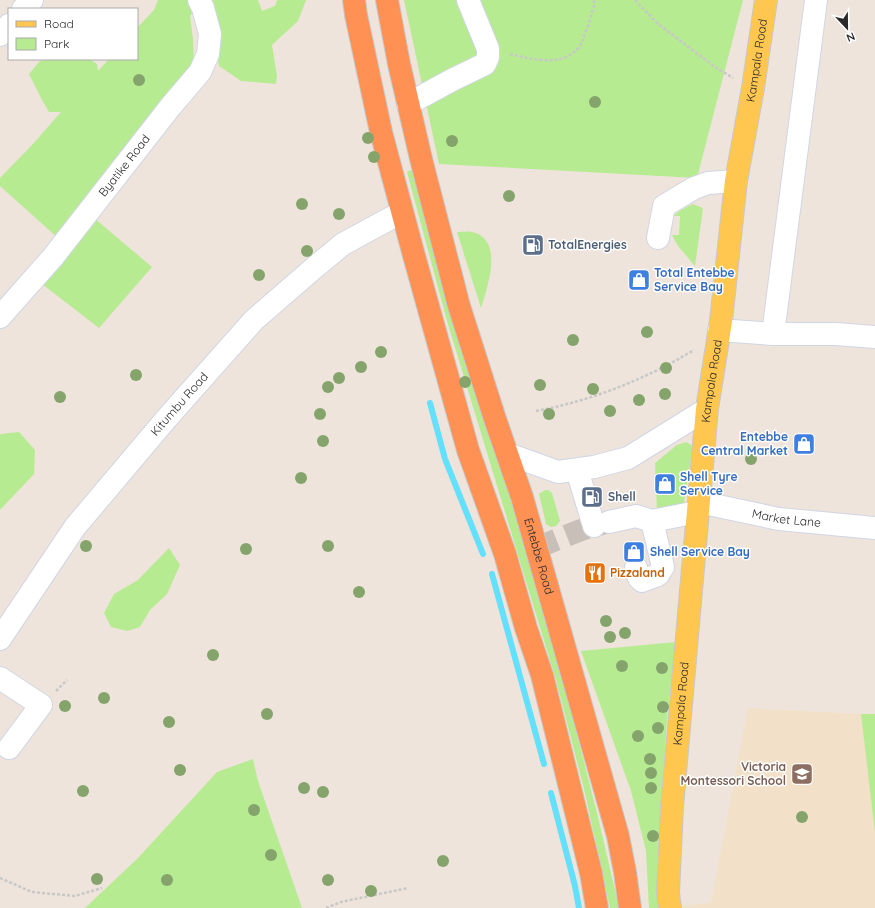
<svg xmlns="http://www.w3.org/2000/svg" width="875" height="908" font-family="Quicksand,sans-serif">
  <rect width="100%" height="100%" fill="#eee4db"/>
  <polygon fill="#f2e1c8" points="748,708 861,714 875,833 875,908 679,908 679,906 711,903"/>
  <g fill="#b7eb91">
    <polygon points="158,0 188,0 192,14 190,16 193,39 194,66 59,239 0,186 0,178 33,144 61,112 49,112 42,100 29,74 40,61 50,59 89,59 97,64 98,71 109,59 137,59 137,28 154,10"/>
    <polygon points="199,0 258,0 262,11 275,6 277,0 306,0 298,21 272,45 277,76 276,84 241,81 219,66 216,46"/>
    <polygon points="404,0 743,0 697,178 439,164"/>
    <polygon points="410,170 415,172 485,419 524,542 564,684 598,817 619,908 610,908 585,793 556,680 447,321 407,172"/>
    <polygon points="693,204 703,208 695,266 678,246 672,235 679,235 680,216 673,216 681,210"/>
    <polygon points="94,218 152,267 99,328 42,284"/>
    <path d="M457 232C462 232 468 231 472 232 505 239 487 288 481 308Z"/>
    <polygon points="19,432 35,450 34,474 0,510 0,435 1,434"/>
    <polygon points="686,442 693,446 683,509 657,510 655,463 677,445"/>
    <polygon points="545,490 548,490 552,493 560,521 556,526 551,527 546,524 539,494"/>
    <polygon points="169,548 180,565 167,594 150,610 140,627 127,631 111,627 104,613 114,594 138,580"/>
    <polygon points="676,642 667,718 657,871 659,908 649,908 646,851 631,791 581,651"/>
    <polygon points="861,714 875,714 875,833"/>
    <polygon points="253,759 258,781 302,908 85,908 138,858 217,772"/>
  </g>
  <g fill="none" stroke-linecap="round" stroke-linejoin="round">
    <g stroke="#62e0fc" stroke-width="6">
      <polyline points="430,403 445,459 483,554"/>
      <polyline points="492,574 544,764"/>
      <polyline points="551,793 575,886 579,908"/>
    </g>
    <polyline stroke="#c7bfb8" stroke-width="22" stroke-dasharray="22 11" stroke-linecap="butt" points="536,548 581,530 609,522"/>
    <g stroke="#d0d6e5" stroke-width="24">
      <g id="minor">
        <polyline points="23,9 32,0"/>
        <polyline points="0,35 9,25"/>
        <polyline points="408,104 452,80 485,64 488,57 488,49 468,0"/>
        <polyline points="658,238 664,206 694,188 708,183 736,181"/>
        <path id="s1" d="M0 317 53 257 171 106 200 72 208 54 210 34 203 8 199 0"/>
        <polyline points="719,330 773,334 836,334 875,337"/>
        <polyline points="773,334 816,0"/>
        <polyline points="508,454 558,472 594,467 628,458 707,409"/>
        <polyline points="577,470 594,526"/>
        <path id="s2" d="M699 502 779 519 875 528"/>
        <polyline points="609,522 636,516 652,521 697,512"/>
        <polyline points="636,568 639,578 642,581 658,575 663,567 652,521"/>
        <path id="s3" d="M0 639 75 527 167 418 254 320 314 268 343 244 402 212"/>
        <polyline points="0,678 41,705 9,748"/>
      </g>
    </g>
    <g stroke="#c8c8c8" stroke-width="24">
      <g id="major">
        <path id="s4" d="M670 908 668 893 672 807 707 409 721 321 736 181 753 88 766 0"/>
      </g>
    </g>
    <g stroke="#c8c8c8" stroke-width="24">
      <g id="highway">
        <polyline points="354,0 356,15 381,132 413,252 468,450 505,554 526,628 542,675 591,873 597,908"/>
        <path id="s5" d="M387 0 399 64 422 163 459 306 495 419 522 497 618 836 625 872 630 908"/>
      </g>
    </g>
    <g stroke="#c8c8c8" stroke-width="2.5" stroke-dasharray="3 2" stroke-linecap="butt">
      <polyline points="635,0 658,24 715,67 733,78"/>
      <path d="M510 54C531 59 563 68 579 47 584 41 591 15 594 6V0"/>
      <path d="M536 411C591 401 646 379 694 350"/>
      <polyline points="56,691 67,680"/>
      <polyline points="0,878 32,892 75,896 102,888"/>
      <polyline points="326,908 341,902 408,888"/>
    </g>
    <use href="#minor" stroke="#fff" stroke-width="22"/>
    <use href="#major" stroke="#ffc74f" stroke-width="22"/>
    <use href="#highway" stroke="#ff9155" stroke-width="22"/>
  </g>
  <g fill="#84a46c">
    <circle cx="139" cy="80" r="6"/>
    <circle cx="595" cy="102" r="6"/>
    <circle cx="368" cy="138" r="6"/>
    <circle cx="452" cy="141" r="6"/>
    <circle cx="374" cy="157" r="6"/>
    <circle cx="509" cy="196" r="6"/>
    <circle cx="302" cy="204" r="6"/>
    <circle cx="339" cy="214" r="6"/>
    <circle cx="307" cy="251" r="6"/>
    <circle cx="259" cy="275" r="6"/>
    <circle cx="647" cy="332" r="6"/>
    <circle cx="573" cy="340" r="6"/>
    <circle cx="381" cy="352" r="6"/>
    <circle cx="361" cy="367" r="6"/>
    <circle cx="666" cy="368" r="6"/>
    <circle cx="136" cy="375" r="6"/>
    <circle cx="339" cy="378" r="6"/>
    <circle cx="465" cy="382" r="6"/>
    <circle cx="540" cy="385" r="6"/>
    <circle cx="328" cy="387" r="6"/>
    <circle cx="593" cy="389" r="6"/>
    <circle cx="665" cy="394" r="6"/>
    <circle cx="60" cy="397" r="6"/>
    <circle cx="639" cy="400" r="6"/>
    <circle cx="610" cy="411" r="6"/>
    <circle cx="320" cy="414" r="6"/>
    <circle cx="549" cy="414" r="6"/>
    <circle cx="323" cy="441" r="6"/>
    <circle cx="751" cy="459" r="6"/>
    <circle cx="301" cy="478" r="6"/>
    <circle cx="86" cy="546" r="6"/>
    <circle cx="328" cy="546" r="6"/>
    <circle cx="246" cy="549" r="6"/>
    <circle cx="359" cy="592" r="6"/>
    <circle cx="606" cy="621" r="6"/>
    <circle cx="625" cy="633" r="6"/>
    <circle cx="610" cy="637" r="6"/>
    <circle cx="213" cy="655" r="6"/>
    <circle cx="622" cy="666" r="6"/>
    <circle cx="662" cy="668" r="6"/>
    <circle cx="104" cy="698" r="6"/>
    <circle cx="65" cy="706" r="6"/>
    <circle cx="663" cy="707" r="6"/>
    <circle cx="267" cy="714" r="6"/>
    <circle cx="169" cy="722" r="6"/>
    <circle cx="658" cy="728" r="6"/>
    <circle cx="638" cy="736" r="6"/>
    <circle cx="650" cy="759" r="6"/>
    <circle cx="180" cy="770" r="6"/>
    <circle cx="651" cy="773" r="6"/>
    <circle cx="304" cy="788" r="6"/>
    <circle cx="651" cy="788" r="6"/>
    <circle cx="83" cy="791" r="6"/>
    <circle cx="323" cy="792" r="6"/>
    <circle cx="254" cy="810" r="6"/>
    <circle cx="802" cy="817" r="6"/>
    <circle cx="653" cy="836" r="6"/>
    <circle cx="271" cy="855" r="6"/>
    <circle cx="443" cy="861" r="6"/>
    <circle cx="97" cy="879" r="6"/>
    <circle cx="167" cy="880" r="6"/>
    <circle cx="328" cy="880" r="6"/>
    <circle cx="371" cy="891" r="6"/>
  </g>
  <defs>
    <g id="fuel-square" transform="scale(1.15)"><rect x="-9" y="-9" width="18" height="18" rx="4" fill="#5c6f8a" stroke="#fff"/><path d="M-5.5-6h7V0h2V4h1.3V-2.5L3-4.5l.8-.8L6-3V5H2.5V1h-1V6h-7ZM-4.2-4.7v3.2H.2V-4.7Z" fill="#fff"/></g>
    <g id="shop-square" transform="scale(1.15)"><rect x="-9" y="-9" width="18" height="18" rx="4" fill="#3f7fe0" stroke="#fff"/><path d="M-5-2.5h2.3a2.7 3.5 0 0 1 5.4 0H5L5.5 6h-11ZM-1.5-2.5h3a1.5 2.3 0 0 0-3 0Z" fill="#fff"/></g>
    <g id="restaurant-square" transform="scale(1.15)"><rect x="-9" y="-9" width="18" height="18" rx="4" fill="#e8710a" stroke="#fff"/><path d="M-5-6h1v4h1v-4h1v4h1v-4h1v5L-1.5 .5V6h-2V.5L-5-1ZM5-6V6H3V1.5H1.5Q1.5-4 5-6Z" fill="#fff"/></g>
    <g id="school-square" transform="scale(1.15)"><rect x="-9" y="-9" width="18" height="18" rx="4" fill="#8d6e63" stroke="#fff"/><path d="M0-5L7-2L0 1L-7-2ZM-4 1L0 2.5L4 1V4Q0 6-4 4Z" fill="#fff"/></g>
  </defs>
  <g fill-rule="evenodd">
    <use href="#fuel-square" x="533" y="245"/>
    <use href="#shop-square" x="639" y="280"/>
    <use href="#shop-square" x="804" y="444"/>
    <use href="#shop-square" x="665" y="484"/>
    <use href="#fuel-square" x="592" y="497"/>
    <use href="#shop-square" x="634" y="552"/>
    <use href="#restaurant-square" x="595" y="573"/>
    <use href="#school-square" x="802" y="774"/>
  </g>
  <g text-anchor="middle" stroke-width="3" stroke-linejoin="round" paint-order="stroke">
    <g font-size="12" fill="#2a2a2a" stroke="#fff">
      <text dy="4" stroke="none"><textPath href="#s4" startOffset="853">Kampala Road</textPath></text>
      <text dy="4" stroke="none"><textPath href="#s1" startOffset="196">Byatike Road</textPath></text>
      <text dy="4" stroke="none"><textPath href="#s4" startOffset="529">Kampala Road</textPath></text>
      <text dy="4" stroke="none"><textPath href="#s3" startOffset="296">Kitumbu Road</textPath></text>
      <text dy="4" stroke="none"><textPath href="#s2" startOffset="89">Market Lane</textPath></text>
      <text dy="4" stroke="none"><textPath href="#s5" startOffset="577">Entebbe Road</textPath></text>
      <text dy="4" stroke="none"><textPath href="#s4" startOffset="205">Kampala Road</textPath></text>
    </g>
    <g font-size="12" font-weight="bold" fill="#4e5e75" stroke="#fff" text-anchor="start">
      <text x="548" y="249">TotalEnergies</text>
      <text x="608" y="501">Shell</text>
    </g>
    <g font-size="12" font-weight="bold" fill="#366cbe" stroke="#fff" text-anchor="start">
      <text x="654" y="277">Total Entebbe<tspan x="654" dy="14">Service Bay</tspan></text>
      <text x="788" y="441" text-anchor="end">Entebbe<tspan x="788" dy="14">Central Market</tspan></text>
      <text x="680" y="481">Shell Tyre<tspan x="680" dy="14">Service</tspan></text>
      <text x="650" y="556">Shell Service Bay</text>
    </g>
    <g font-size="12" font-weight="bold" fill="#c56008" stroke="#fff" text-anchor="start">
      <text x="610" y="577">Pizzaland</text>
    </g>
    <g font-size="12" font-weight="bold" fill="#785e54" stroke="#fff" text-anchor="end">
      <text x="786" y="771">Victoria<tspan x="786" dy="14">Montessori School</tspan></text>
    </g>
  </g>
  <rect x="8" y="8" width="130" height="52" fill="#ffffff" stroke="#aaaaaa"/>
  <rect x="16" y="21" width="20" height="6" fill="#ffc74f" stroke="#aaaaaa"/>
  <text x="44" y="28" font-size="12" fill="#2a2a2a">Road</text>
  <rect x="16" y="38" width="20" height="12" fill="#b7eb91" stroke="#aaaaaa"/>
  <text x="44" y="48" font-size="12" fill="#2a2a2a">Park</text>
  <g transform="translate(847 28) rotate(158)" stroke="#ffffff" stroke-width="3" paint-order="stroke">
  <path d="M0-3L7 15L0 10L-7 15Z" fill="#2a2a2a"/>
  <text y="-6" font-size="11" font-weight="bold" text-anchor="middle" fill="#2a2a2a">N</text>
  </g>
</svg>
